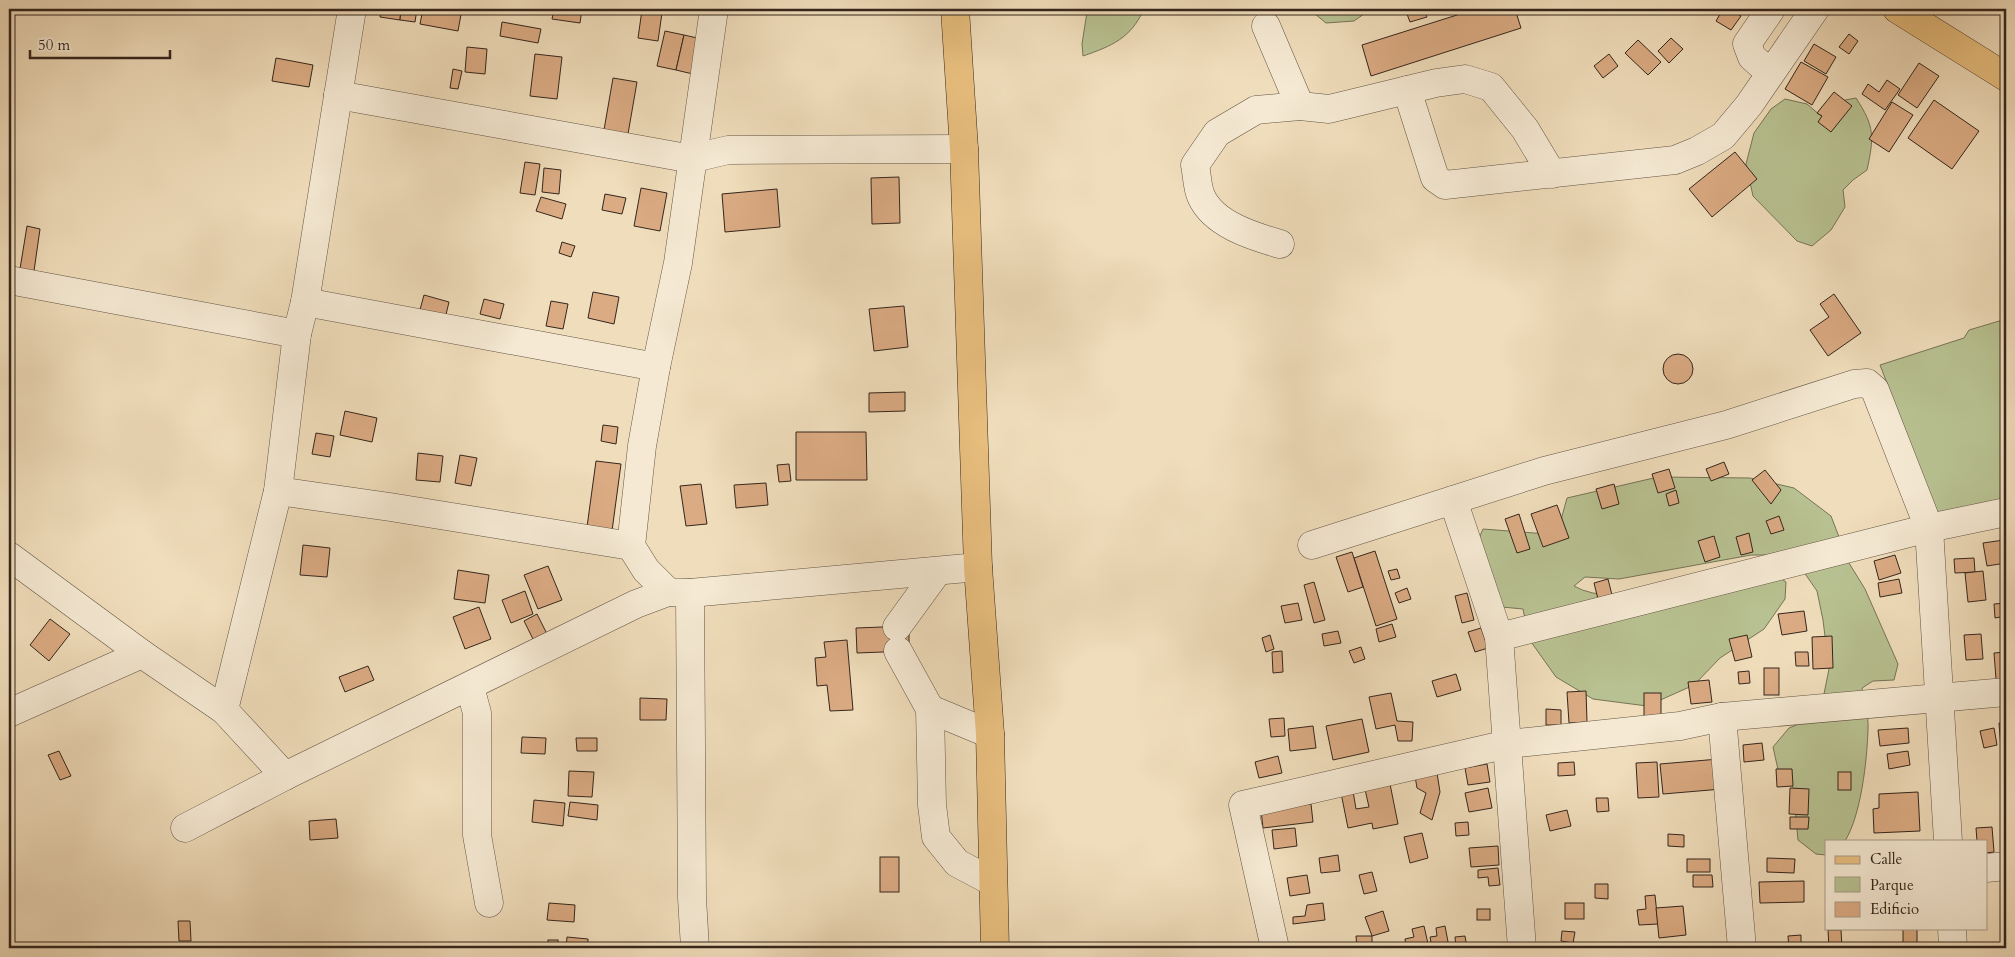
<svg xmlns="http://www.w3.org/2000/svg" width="2015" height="957" font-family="Cardo,serif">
  <rect width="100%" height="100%" fill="#f0ddbb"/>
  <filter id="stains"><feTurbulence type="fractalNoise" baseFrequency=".004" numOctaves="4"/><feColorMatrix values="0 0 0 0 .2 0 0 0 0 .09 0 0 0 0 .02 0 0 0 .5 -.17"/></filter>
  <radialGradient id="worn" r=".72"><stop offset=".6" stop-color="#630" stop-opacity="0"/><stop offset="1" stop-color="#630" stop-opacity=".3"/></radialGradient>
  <g fill="#b8c191" stroke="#767457">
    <path d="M1084 9H1144C1131 38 1112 46 1083 56L1082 44 1087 12Z"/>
    <polygon points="1309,9 1371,9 1354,21 1326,23"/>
    <path d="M1856 98C1875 127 1874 137 1867 170L1853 180 1843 190 1845 207 1831 230 1812 246 1797 241 1753 196 1746 164 1754 133 1771 109 1785 99 1807 104 1828 122 1845 100Z"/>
    <polygon points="2006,319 2006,505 1940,520 1880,365 1964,338 1969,330"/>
    <path d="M1658 477 1750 478 1794 488 1831 516 1849 563 1865 589 1898 664 1894 680 1873 681 1862 688C1864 701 1869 717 1868 730 1867 761 1861 815 1845 841H1826V855L1816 854 1798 840 1793 787 1779 774 1773 747 1789 728 1811 719 1822 704 1829 669 1823 620 1817 591 1799 565 1780 555H1751L1619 579 1585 577 1574 586C1616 611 1722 580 1770 571L1786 582 1785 599 1764 629 1720 658 1694 685 1647 706 1593 699 1556 677 1529 639 1523 609 1502 607 1468 564 1483 529 1547 534 1561 520 1567 498Z"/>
  </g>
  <g fill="#dbab83" stroke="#34261d">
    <polygon points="381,9 401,9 400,20 380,17"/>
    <polygon points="401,9 417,9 415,22 400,20"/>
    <polygon points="423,9 462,9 458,31 420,24"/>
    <polygon points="486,9 503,9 502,12"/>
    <polygon points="554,9 582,9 580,23 552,19"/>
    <polygon points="1424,9 1427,17 1410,22 1407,14"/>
    <polygon points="1476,9 1515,9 1521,28 1371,76 1362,45"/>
    <polygon points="1723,9 1729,9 1741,16 1731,30 1716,21"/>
    <polygon points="642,10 662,13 658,41 638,38"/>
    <polygon points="502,22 541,29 538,43 500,36"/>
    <polygon points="665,31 684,35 676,70 657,66"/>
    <polygon points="1849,34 1858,41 1849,54 1839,47"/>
    <polygon points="684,35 706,40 697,75 676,70"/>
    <polygon points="1671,38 1683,49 1669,63 1658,51"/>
    <polygon points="1638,40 1661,62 1648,75 1625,53"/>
    <polygon points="1814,44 1836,57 1826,74 1804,61"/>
    <polygon points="467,47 487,49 485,74 465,72"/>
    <polygon points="535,54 562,57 557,99 530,96"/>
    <polygon points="1609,54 1618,66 1603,78 1594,66"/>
    <polygon points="276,58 313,65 309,87 272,81"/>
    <polygon points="1801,62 1828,77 1812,105 1785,89"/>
    <polygon points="1919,63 1939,76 1917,108 1898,95"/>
    <polygon points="453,69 462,71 458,89 450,88"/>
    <polygon points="613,78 637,82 628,134 604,130"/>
    <polygon points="1887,80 1900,89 1885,110 1862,94 1868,84 1879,92"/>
    <polygon points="1834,92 1852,106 1831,132 1818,122 1822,116 1817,113"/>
    <polygon points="1934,100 1979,131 1952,169 1908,138"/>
    <polygon points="1892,102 1913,115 1889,152 1869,139"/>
    <polygon points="1735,152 1757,179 1712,217 1689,189"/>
    <polygon points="525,162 540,164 535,195 520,193"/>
    <polygon points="544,168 561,170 559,194 542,192"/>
    <polygon points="899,177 900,223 872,224 871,178"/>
    <polygon points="641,188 667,193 660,231 634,226"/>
    <polygon points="777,189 780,227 725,232 722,194"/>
    <polygon points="605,194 626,198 622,214 602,210"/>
    <polygon points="541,197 566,204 562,219 536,211"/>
    <polygon points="27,226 40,229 34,271 20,269"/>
    <polygon points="562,242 575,246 571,257 559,253"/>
    <polygon points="593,292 619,297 614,324 588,318"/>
    <polygon points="1834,294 1861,333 1828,356 1810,330 1829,317 1820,304"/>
    <polygon points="424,295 449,302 444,323 418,317"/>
    <polygon points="484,299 504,304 500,319 480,314"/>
    <polygon points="551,301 568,304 563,329 546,326"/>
    <polygon points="904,306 908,347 874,351 869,309"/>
    <circle cx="1678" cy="369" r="15"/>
    <polygon points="905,392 905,411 869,412 869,393"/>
    <polygon points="345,411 377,418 372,442 340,435"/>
    <polygon points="603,425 618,427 616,444 601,441"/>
    <polygon points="796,432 866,432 867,480 796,480"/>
    <polygon points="316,433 334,436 330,457 312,454"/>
    <polygon points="418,453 443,456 440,482 416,480"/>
    <polygon points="460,455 477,458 471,486 455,483"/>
    <polygon points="596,461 621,464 612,531 587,527"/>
    <polygon points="1724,462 1729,474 1711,481 1706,469"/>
    <polygon points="789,464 791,481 779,482 777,465"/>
    <polygon points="1669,469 1675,488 1658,493 1652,474"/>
    <polygon points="1765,470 1781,490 1771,504 1752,480"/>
    <polygon points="766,483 768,505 736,508 734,485"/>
    <polygon points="701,484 707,524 686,526 680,486"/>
    <polygon points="1614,484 1619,504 1602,509 1596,489"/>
    <polygon points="1676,490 1679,503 1669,506 1666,494"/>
    <polygon points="1557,505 1569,538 1543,547 1531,514"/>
    <polygon points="1519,514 1530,549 1517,553 1505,519"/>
    <polygon points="1779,516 1784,530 1771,534 1766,521"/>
    <polygon points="1749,533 1753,552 1741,555 1736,537"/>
    <polygon points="1714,536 1720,557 1705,562 1698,541"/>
    <polygon points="2004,540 2006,563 1987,566 1983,543"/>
    <polygon points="303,545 330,548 327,577 300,575"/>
    <polygon points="1375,551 1397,619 1376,626 1354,558"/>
    <polygon points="1352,552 1363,587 1348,592 1336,557"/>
    <polygon points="1895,555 1901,573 1879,580 1874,561"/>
    <polygon points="1974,558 1975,572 1955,573 1954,559"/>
    <polygon points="548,566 562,600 538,609 524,575"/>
    <polygon points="1397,569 1400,578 1391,580 1388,571"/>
    <polygon points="458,570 489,575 485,603 454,599"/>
    <polygon points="1983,571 1986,600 1968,602 1965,573"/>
    <polygon points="1608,579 1612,595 1598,599 1594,583"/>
    <polygon points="1899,579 1902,593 1880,597 1878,583"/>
    <polygon points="1314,582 1325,620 1314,623 1304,585"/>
    <polygon points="1407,588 1411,599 1399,603 1395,593"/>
    <polygon points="525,591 533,614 511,623 502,600"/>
    <polygon points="1467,593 1474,620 1462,623 1455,596"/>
    <polygon points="1298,603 1302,620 1285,623 1281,606"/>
    <polygon points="2006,603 2006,616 1995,618 1994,604"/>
    <polygon points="479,607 491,639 465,649 453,617"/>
    <polygon points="1804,611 1807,631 1782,635 1778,614"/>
    <polygon points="537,614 548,636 535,643 524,621"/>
    <polygon points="50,619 70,634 49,661 30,645"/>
    <polygon points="1392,624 1396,637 1379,642 1376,629"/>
    <polygon points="909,626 909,651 857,653 856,628"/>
    <polygon points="1481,628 1488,648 1475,652 1468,632"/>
    <polygon points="1338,631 1341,643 1324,646 1322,634"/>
    <polygon points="1981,634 1983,659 1966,660 1964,635"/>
    <polygon points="1270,635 1274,649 1266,652 1262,638"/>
    <polygon points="1747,635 1752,657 1735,661 1729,639"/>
    <polygon points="1832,636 1833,668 1813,669 1812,637"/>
    <polygon points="847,640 853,710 830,711 827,685 817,686 815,658 826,657 824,642"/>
    <polygon points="1361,647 1365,659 1354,663 1349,651"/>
    <polygon points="1282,651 1283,672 1273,673 1272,652"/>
    <polygon points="1795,652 1808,652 1809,666 1796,666"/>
    <polygon points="2006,652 2006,678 1996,679 1994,653"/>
    <polygon points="368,666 374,680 345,692 339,677"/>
    <rect x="1764" y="668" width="15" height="27"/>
    <polygon points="1749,671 1750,683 1739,684 1738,672"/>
    <polygon points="1456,674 1461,690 1437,697 1432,681"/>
    <polygon points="1709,680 1712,702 1691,704 1688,682"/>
    <polygon points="1586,691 1587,722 1569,723 1567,692"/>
    <polygon points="1391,693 1397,721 1413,722 1412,741 1398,741 1395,725 1376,729 1369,697"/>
    <rect x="1644" y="693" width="17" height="25"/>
    <polygon points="640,698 667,699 666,720 640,720"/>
    <polygon points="1546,709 1561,710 1561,725 1546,725"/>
    <polygon points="1284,718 1285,736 1271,737 1269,719"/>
    <polygon points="1362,719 1369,752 1333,760 1326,726"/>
    <polygon points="1999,723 2006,723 2006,749 2001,749"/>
    <polygon points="1313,726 1316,748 1290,751 1288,729"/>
    <polygon points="1908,728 1909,743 1880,746 1878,730"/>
    <polygon points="1994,728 1997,745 1984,748 1980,731"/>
    <polygon points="522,737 546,738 545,754 521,753"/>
    <polygon points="576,738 597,738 597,751 577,751"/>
    <polygon points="1762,743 1764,760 1744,762 1743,745"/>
    <polygon points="59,751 71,776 60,780 48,755"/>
    <polygon points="1908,751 1910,765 1889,769 1887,754"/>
    <polygon points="1278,756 1282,773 1259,778 1255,762"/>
    <polygon points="1719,759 1722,789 1663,794 1660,764"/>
    <polygon points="1574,762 1575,775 1558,776 1558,763"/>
    <polygon points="1657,762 1659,797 1638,798 1636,763"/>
    <polygon points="1487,764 1490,782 1468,785 1465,768"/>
    <polygon points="1776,769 1792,769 1793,786 1777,787"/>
    <polygon points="569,771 594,772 592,797 568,796"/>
    <rect x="1838" y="772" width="13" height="18"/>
    <polygon points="1437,773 1440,792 1432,820 1420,813 1426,793 1417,788 1415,776"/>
    <polygon points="1389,779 1398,824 1373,829 1372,823 1348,828 1341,793 1353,791 1356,809 1369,807 1364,785"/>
    <polygon points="1488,788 1492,808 1469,812 1465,793"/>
    <polygon points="1790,788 1809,789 1808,815 1789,814"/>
    <polygon points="1918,792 1920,831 1874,833 1873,809 1879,808 1879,794"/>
    <polygon points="1596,798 1608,798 1609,811 1597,812"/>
    <polygon points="534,800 565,803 563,826 532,822"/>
    <polygon points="570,802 598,805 597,820 568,816"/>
    <polygon points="1311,804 1313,822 1263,828 1261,810"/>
    <polygon points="1567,810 1571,826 1550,831 1546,815"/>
    <polygon points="1790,817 1809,817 1808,829 1790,829"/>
    <polygon points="336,819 338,838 310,840 309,821"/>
    <polygon points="1468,822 1469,835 1456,836 1455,823"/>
    <polygon points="1992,827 1994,852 1986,853 1986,841 1977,841 1976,828"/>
    <polygon points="1295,828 1297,846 1274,849 1272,830"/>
    <polygon points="2003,829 2006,829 2006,854 2005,854"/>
    <polygon points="1422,833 1428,858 1410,863 1404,837"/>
    <polygon points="1668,834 1684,835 1684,847 1668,846"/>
    <polygon points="1498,846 1499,865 1471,867 1469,848"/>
    <polygon points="1338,855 1340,871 1321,873 1319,858"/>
    <rect x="880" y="857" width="19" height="35"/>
    <polygon points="1767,858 1795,859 1794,873 1767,872"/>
    <rect x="1687" y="859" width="23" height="13"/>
    <polygon points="1498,868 1500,885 1489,886 1488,877 1478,878 1478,870"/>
    <polygon points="1372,872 1377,891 1364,894 1359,875"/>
    <polygon points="1307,875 1310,893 1290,896 1287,878"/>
    <polygon points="1693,875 1712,875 1713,887 1693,887"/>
    <polygon points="1804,881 1804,902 1760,903 1759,882"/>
    <polygon points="1595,884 1608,884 1608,899 1595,898"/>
    <polygon points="1655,895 1658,924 1639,925 1637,910 1646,909 1645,896"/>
    <polygon points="549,903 575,905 574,922 547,920"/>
    <polygon points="1323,903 1325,920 1293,924 1293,917 1305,916 1307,905"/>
    <rect x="1565" y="903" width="19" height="16"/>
    <polygon points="1683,906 1686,935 1659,938 1656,908"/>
    <rect x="1477" y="909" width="13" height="11"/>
    <polygon points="1383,911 1389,931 1372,936 1365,917"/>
    <polygon points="178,921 190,921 191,941 179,941"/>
    <polygon points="1424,926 1429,948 1406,948 1405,939 1414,937 1412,929"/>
    <polygon points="1445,926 1449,947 1432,948 1430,937 1437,936 1436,928"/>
    <rect x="1903" y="928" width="14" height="15"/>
    <polygon points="1828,930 1841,930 1842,948 1829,948"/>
    <polygon points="1562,931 1575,932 1573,943 1561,941"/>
    <polygon points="1801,935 1801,948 1789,948 1788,936"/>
    <polygon points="1356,936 1372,936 1372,948 1357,948"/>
    <polygon points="1465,936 1467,948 1456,948 1455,937"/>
    <polygon points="567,937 588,939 588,948 566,948"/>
    <rect x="548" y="940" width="10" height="8"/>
  </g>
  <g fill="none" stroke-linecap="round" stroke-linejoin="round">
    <g stroke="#635444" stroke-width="29">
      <g id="minor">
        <polyline points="714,9 678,263 656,367 642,446 631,546 646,570 668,592 690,593 978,567"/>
        <polyline points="1266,26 1300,106"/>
        <polyline points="1770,73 1752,57 1747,44 1771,9"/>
        <polyline points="1407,90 1435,178 1445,185 1675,160 1697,151 1723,136 1749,105 1815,9"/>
        <polyline points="338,95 681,157 694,158 728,150 964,149"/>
        <path d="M1280 244C1252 236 1213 224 1201 196 1197 187 1197 174 1195 165L1217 133 1256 110 1300 106 1329 109 1436 83 1465 79 1491 87 1525 129 1552 174"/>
        <polyline points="9,280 297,334"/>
        <polyline points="305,302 656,367"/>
        <polyline points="278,491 390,507 631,546"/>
        <polyline points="1453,500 1499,637 1522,948"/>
        <polyline points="1312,545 1544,471 1726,425 1854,384 1867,383 1875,390 1929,528 1948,841"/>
        <polyline points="9,556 142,654 224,710 285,776"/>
        <polyline points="690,593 692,898 695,948"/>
        <polyline points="897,627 937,572"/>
        <polyline points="1499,637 1929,528 2006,512"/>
        <polyline points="898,651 930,709 932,805 936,837 957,863 993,882"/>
        <polyline points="470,687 477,713 477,835 489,903"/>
        <polyline points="930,709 990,734"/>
        <polyline points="224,710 278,491 297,334 305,302 352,9"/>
        <polyline points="9,713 142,654"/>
        <polyline points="1722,717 1742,948"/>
        <polyline points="185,828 285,776 636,604 668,592"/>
        <polyline points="1986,868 2006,866"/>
        <polyline points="1952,928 1953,948"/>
        <polyline points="1275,948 1243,805 1508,744 1680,726 1722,717 2006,692"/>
      </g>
    </g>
    <g stroke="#34261d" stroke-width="29">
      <polyline id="major" points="1897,9 2006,77"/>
    </g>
    <g stroke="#34261d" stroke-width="29">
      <polyline id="highway" points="955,9 964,149 978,567 990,734 995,948"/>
    </g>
    <use href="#minor" stroke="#f5e9d3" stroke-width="28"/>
    <use href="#major" stroke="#e8be7e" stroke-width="28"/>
    <use href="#highway" stroke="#e8be7e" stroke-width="28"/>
  </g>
  <rect width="2015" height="957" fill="none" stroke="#f0ddbb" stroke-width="30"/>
  <rect x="10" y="10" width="1995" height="937" fill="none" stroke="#34261d" stroke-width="2.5"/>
  <rect x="15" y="15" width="1985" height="927" fill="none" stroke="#34261d"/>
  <rect x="1825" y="840" width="162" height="90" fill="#f5e9d3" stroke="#a89b8a"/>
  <rect x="1835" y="856" width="25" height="8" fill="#e8be7e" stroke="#a89b8a"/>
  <text x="1870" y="864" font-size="15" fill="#34261d">Calle</text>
  <rect x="1835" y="877" width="25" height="15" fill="#b8c191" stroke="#a89b8a"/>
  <text x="1870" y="890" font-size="15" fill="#34261d">Parque</text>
  <rect x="1835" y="902" width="25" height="15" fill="#dbab83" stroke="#a89b8a"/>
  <text x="1870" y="914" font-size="15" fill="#34261d">Edificio</text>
  <path d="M30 50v8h140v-8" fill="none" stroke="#34261d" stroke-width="2.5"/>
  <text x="38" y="50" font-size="15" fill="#34261d" stroke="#f5e9d3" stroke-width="4" paint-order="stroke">50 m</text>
  <rect width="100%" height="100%" filter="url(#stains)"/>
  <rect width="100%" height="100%" fill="url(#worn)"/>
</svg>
